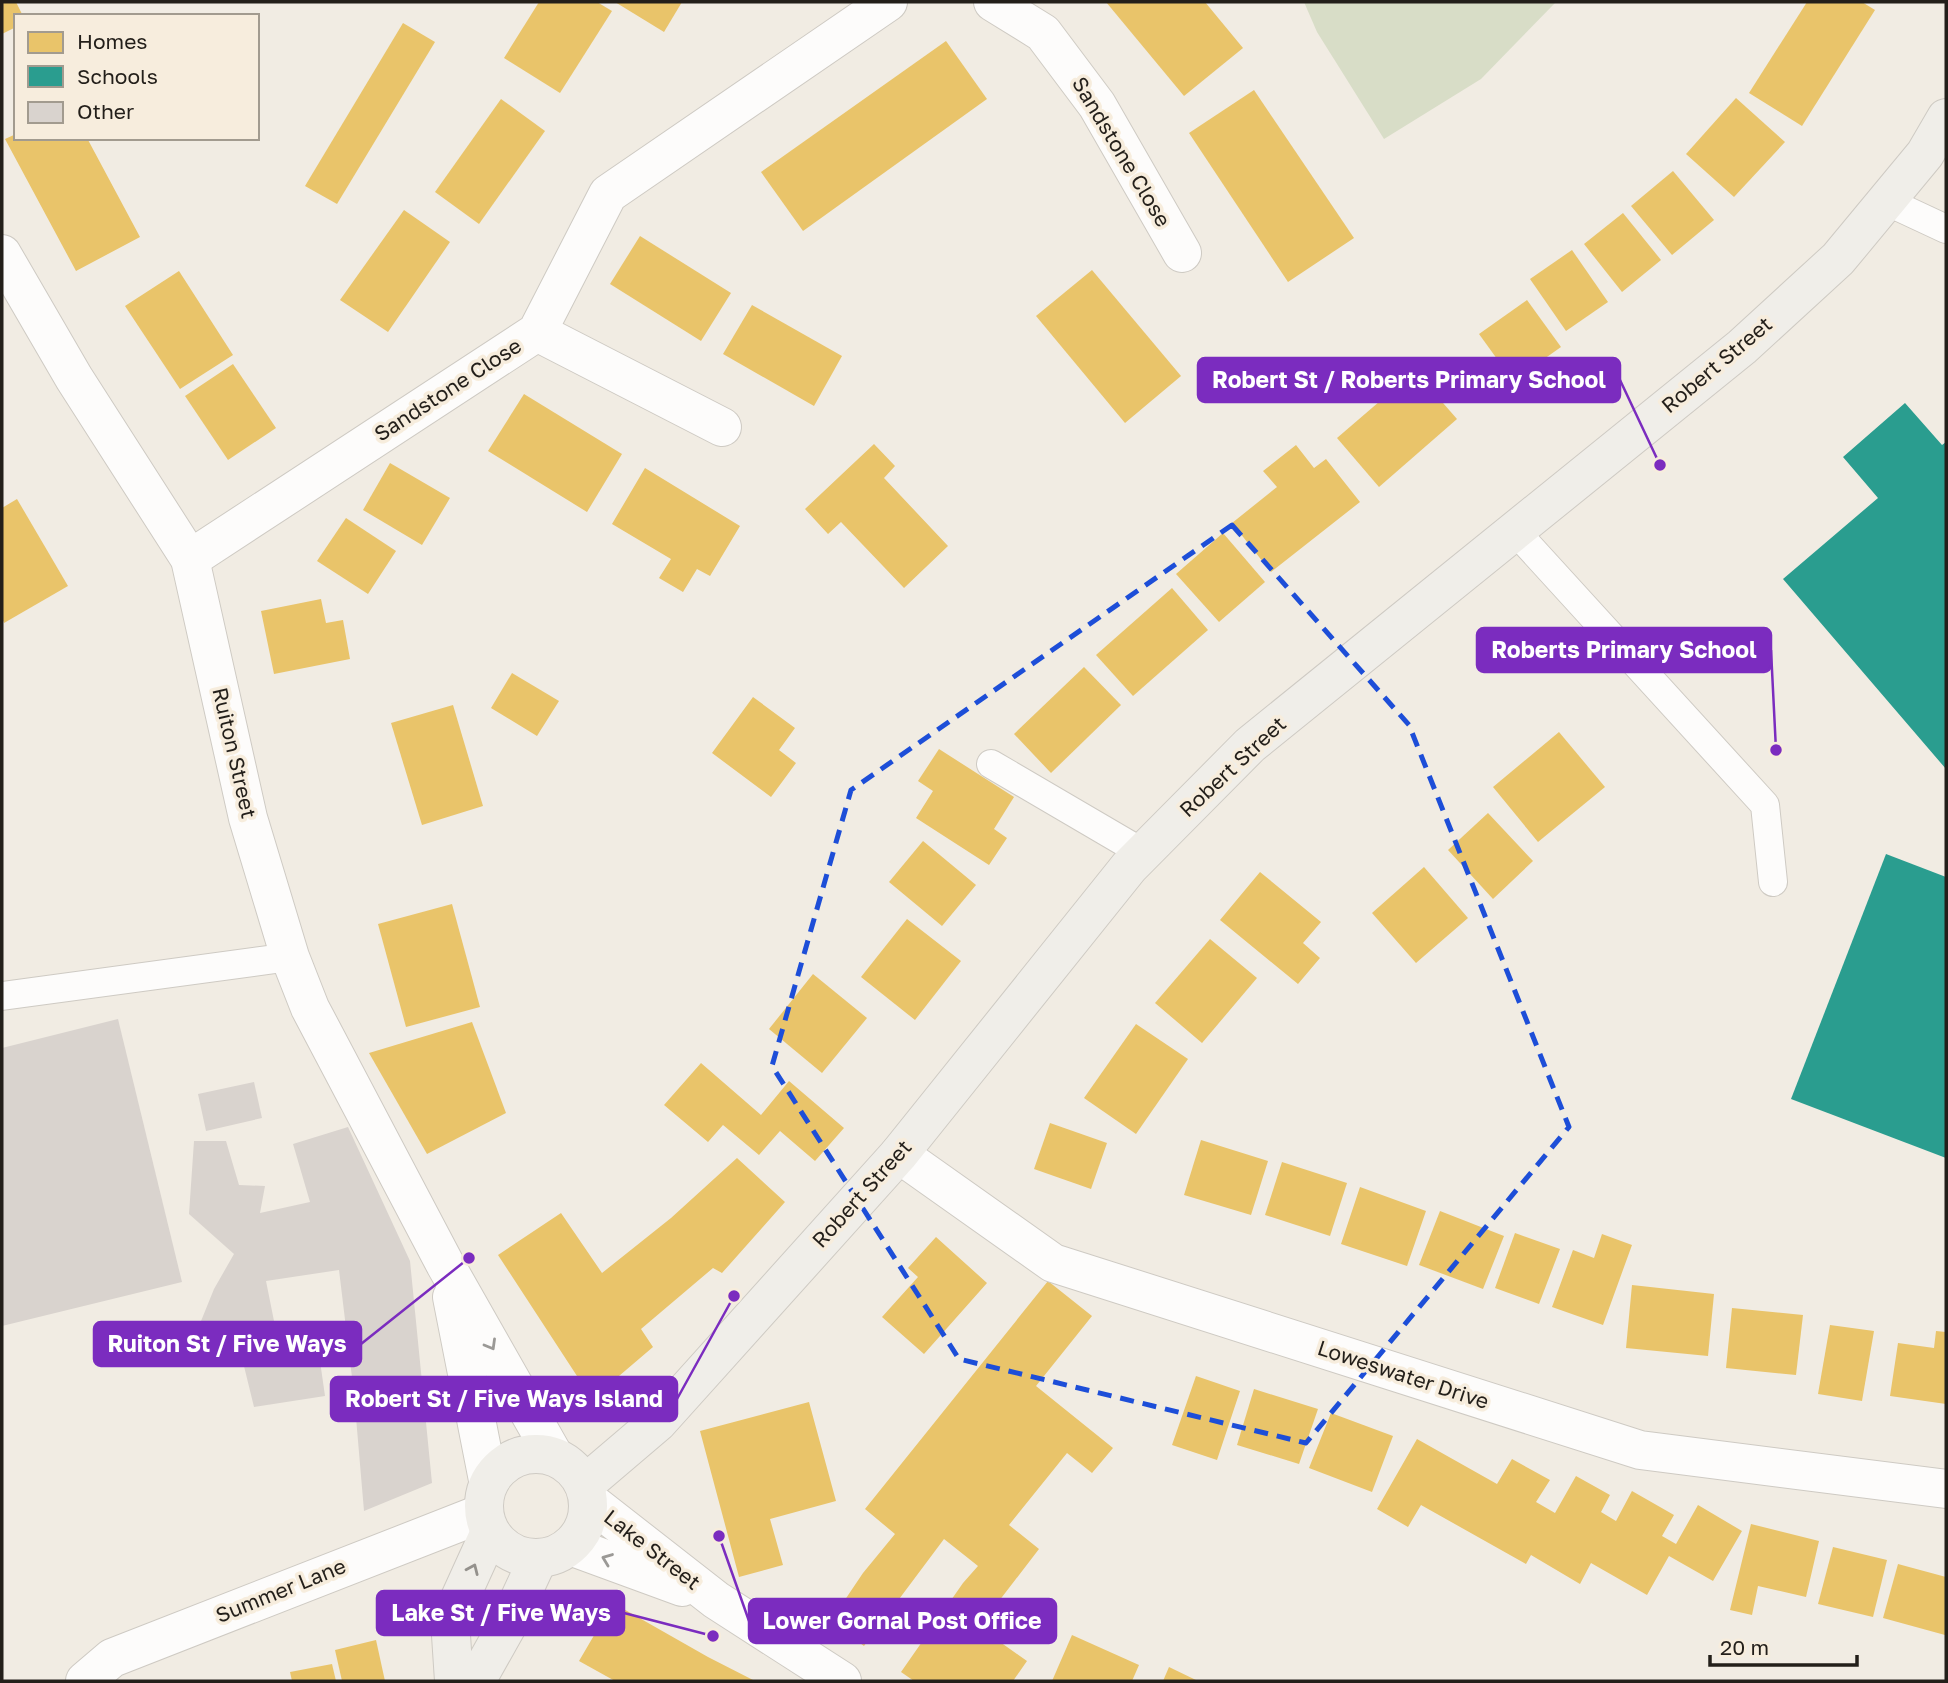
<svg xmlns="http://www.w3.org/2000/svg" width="1948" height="1683" font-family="'Golos Text',sans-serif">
  <rect width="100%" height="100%" fill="#f1ece3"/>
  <polygon fill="#d8ddc7" points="1304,2 1556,2 1481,79 1384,139 1317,32"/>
  <g fill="#e9c46a">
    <polygon points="2,2 16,2 23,16 16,16 16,27 2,34"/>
    <polygon points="539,2 597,2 612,11 560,93 504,58"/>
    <polygon points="615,2 682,2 664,32"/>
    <polygon points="1106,2 1205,2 1243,48 1184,96"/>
    <polygon points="1807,2 1862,2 1875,10 1802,126 1749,93"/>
    <polygon points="403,23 435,42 337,204 305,186"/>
    <polygon points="946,41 987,99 803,231 761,172"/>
    <polygon points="1254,90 1354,238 1288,282 1189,133"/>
    <polygon points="1736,98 1785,142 1734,197 1686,154"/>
    <polygon points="501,99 545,131 479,224 435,192"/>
    <polygon points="16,134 16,138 87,138 140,237 76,271 5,139"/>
    <polygon points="1673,171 1714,220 1672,255 1631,206"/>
    <polygon points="404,210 450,242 388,332 340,300"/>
    <polygon points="1623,213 1661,260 1622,292 1584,244"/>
    <polygon points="640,236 731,293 701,341 610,284"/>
    <polygon points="1572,250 1608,302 1566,331 1530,279"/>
    <polygon points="1092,270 1181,376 1125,423 1036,316"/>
    <polygon points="179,271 233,355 180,389 125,306"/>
    <polygon points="1527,300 1561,347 1513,381 1479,334"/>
    <polygon points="752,305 842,356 814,406 723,354"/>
    <polygon points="233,364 276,428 228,460 185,396"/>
    <polygon points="1415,371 1457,419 1379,487 1337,438"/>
    <polygon points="524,394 622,454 587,512 488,451"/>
    <polygon points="874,444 895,466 884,478 948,546 904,588 841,522 828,534 805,509"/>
    <polygon points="1296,445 1314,468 1326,459 1360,502 1271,572 1232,523 1277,487 1263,471"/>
    <polygon points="390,463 450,498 422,545 363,510"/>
    <polygon points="645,468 740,526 710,576 697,569 683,592 659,578 671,559 612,524"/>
    <polygon points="17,499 68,586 4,623 2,618 2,508"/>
    <polygon points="346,518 396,551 368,594 317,561"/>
    <polygon points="1223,533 1265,582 1219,622 1176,574"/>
    <polygon points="1172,588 1208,630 1133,696 1096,655"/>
    <polygon points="321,599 326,623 343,620 350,659 274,674 261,611"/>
    <polygon points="1084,667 1121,705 1051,773 1014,734"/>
    <polygon points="512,673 559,701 537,736 491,708"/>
    <polygon points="753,697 795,728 779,750 796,763 771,797 712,753"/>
    <polygon points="453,705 483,806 422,825 391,723"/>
    <polygon points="1559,732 1605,787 1538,842 1493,787"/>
    <polygon points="939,749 1014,797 994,829 1007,838 989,865 916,818 933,791 918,781"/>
    <polygon points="1488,813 1533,861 1493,899 1448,850"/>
    <polygon points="923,841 976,885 942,926 889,882"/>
    <polygon points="1424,867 1468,918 1416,963 1372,913"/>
    <polygon points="1260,872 1321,922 1303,943 1320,958 1298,984 1220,920"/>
    <polygon points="452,904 480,1007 406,1027 378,924"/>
    <polygon points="907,919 961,961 915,1020 861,977"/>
    <polygon points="1210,939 1257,978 1202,1043 1155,1003"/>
    <polygon points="813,974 867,1018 822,1073 769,1029"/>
    <polygon points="472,1022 506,1113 427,1154 369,1053"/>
    <polygon points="1136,1024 1188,1059 1136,1134 1084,1098"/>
    <polygon points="701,1063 761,1115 789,1081 844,1128 815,1161 780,1131 759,1155 723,1125 708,1142 664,1105"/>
    <polygon points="1050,1123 1107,1143 1091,1189 1034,1169"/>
    <polygon points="1201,1140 1268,1161 1251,1215 1184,1195"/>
    <polygon points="737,1158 785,1202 722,1273 713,1268 641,1329 653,1347 592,1399 498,1255 561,1213 602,1273 671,1218"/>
    <polygon points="1282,1162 1347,1183 1330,1236 1265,1215"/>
    <polygon points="1360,1187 1426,1211 1407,1266 1341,1244"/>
    <polygon points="1440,1211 1504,1236 1483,1289 1419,1265"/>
    <polygon points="1515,1233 1560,1249 1539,1304 1495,1288"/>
    <polygon points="1602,1234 1632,1245 1603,1325 1552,1307 1573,1250 1594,1258"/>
    <polygon points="936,1237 987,1283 924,1354 882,1317 918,1277 908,1268"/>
    <polygon points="1048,1281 1092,1316 1036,1386 1113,1448 1092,1473 1067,1453 1009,1525 1039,1549 979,1627 1027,1661 1013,1681 914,1681 901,1672 963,1583 978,1566 944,1539 864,1646 830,1622 863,1573 895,1534 865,1509"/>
    <polygon points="1632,1285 1714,1294 1708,1356 1626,1348"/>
    <polygon points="1732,1308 1803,1315 1796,1375 1726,1368"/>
    <polygon points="1830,1325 1874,1331 1862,1401 1818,1394"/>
    <polygon points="1936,1331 1946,1332 1946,1404 1890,1396 1898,1343 1934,1348"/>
    <polygon points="1196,1376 1240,1391 1217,1460 1172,1445"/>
    <polygon points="1254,1389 1318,1409 1299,1464 1237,1445"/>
    <polygon points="809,1402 836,1501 770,1519 783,1565 739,1577 700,1431"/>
    <polygon points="1331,1413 1393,1436 1372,1492 1309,1468"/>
    <polygon points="1417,1439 1497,1484 1512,1459 1550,1480 1536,1502 1555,1513 1576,1476 1610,1495 1601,1512 1616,1521 1632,1491 1674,1515 1662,1536 1676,1544 1698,1505 1742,1531 1713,1581 1669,1556 1647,1595 1591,1563 1580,1584 1531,1555 1526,1564 1421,1505 1408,1527 1377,1509"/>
    <polygon points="1751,1524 1819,1541 1806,1597 1758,1586 1752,1615 1730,1610"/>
    <polygon points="1833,1547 1887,1560 1873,1617 1818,1604"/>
    <polygon points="1898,1564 1946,1577 1945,1635 1883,1618"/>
    <polygon points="613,1603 708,1657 755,1681 615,1681 579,1661"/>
    <polygon points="1072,1635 1139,1665 1132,1681 1052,1681"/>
    <polygon points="376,1640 385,1681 342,1681 335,1650"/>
    <polygon points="332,1664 336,1681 292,1681 290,1672"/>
    <polygon points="1169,1667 1198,1681 1163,1681"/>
  </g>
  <g fill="#2a9d8f">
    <polygon points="1905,403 1942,445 1946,442 1946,769 1783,579 1878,498 1843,457"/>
    <polygon points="1886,854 1946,877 1946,1158 1791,1099"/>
  </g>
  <g fill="#d9d3ce">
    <polygon points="118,1019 182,1282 2,1326 2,1048"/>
    <polygon points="254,1082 262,1118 206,1131 198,1094"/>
    <polygon points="348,1127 410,1261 432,1483 364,1511 354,1394 339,1270 266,1281 279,1346 317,1340 325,1396 254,1407 242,1358 184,1363 214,1289 234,1254 189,1214 194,1141 226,1141 239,1185 265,1186 260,1213 310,1202 293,1144"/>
  </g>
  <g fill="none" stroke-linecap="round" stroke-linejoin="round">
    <g stroke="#cecac3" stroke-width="30">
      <g id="service">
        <polyline points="1886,201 1946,229"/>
        <polyline points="1515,531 1765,805 1773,882"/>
        <polyline points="991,764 1143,853"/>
        <polyline points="2,996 290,957"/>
      </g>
    </g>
    <g stroke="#cecac3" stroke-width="40">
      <g id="minor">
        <polyline points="993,2 1043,33 1097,105 1182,253"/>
        <polyline points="537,332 722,427"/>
        <polyline points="190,559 537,332 608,194 888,2"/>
        <polyline points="899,1154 1053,1263 1640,1450 1946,1489"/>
        <polyline points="85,1681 112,1658 483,1513"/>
      </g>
    </g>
    <g stroke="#cecac3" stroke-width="40">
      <g id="tertiary">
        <polyline points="2,254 74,378 190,559 248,818 290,957 310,1008 445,1264 554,1456"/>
        <polyline points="452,1297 488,1480"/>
        <polyline points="588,1500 716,1600 842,1681"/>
        <polyline points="570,1546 682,1587"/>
      </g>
    </g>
    <g stroke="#cecac3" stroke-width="40">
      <g id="secondary">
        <circle cx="536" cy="1506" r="52"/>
        <polyline points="584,1485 658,1422 899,1154 1129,867 1250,745 1742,347 1838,259 1925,154 1946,118"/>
        <polyline points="454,1681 450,1620 490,1532"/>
        <polyline points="476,1681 507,1626 538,1559"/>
      </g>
    </g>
    <use href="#service" stroke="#fdfcfb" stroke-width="28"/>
    <use href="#minor" stroke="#fdfcfb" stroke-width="38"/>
    <use href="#tertiary" stroke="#fdfcfb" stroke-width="38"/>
    <use href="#secondary" stroke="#f0eee9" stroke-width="38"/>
  </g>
  <defs><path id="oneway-chevron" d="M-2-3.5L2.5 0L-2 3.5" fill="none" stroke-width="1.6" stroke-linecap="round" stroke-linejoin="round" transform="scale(1.75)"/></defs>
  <g stroke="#9b9996">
    <use href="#oneway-chevron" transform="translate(491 1345) rotate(60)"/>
    <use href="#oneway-chevron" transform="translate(607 1559) rotate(-159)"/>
  </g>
  <use stroke="#94918c" href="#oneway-chevron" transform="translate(473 1569) rotate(-66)"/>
  <path fill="none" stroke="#1d4ed8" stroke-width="5" stroke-dasharray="14 9" stroke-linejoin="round" d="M1232 525 1409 725 1569 1127 1306 1443 959 1359 772 1066 851 790Z"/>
  <g text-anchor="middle" stroke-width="7" stroke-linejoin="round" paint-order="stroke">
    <g font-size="21" fill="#231f1a" stroke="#f7eddd">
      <text transform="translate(1121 152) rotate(59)" y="7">Sandstone Close</text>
      <text transform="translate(1717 365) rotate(-40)" y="7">Robert Street</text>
      <text transform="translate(448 390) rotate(-33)" y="7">Sandstone Close</text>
      <text transform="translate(234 753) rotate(77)" y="7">Ruiton Street</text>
      <text transform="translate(1233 767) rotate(-43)" y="7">Robert Street</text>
      <text transform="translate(862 1194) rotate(-48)" y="7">Robert Street</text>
      <text transform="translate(1403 1375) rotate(18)" y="7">Loweswater Drive</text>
      <text transform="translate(652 1550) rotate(38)" y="7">Lake Street</text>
      <text transform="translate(281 1591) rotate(-22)" y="7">Summer Lane</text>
    </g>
  </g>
  <path fill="none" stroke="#7b2cbf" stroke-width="2.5" d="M1660 465L1620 380M1776 750L1771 650M469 1258L361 1344M734 1296L677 1399M713 1636L624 1613M719 1536L749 1621"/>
  <g fill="#7b2cbf" stroke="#f7eddd" stroke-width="2.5">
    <circle cx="1660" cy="465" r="7"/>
    <circle cx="1776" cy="750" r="7"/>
    <circle cx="469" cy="1258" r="7"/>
    <circle cx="734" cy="1296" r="7"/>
    <circle cx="713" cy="1636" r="7"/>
    <circle cx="719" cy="1536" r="7"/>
  </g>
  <g fill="#7b2cbf" stroke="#7b2cbf" stroke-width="2.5">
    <rect x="1198" y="358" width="422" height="44" rx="7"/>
    <rect x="1477" y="628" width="294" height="44" rx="7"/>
    <rect x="94" y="1322" width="267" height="44" rx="7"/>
    <rect x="331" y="1377" width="346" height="44" rx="7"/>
    <rect x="377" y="1591" width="247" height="44" rx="7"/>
    <rect x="749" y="1599" width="307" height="44" rx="7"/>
  </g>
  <g font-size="23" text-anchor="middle" font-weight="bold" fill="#fff">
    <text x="1409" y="388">Robert St / Roberts Primary School</text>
    <text x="1624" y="658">Roberts Primary School</text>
    <text x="227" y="1352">Ruiton St / Five Ways</text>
    <text x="504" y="1407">Robert St / Five Ways Island</text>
    <text x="501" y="1621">Lake St / Five Ways</text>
    <text x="902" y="1629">Lower Gornal Post Office</text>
  </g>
  <rect width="1948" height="1683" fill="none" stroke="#231f1a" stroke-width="7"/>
  <rect x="14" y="14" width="245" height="126" fill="#f7eddd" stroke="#a29b8f" stroke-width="2"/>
  <rect x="28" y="32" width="35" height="21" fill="#e9c46a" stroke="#a29b8f" stroke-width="2"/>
  <text x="77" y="49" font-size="21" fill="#231f1a">Homes</text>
  <rect x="28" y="66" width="35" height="21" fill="#2a9d8f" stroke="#a29b8f" stroke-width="2"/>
  <text x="77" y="84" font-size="21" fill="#231f1a">Schools</text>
  <rect x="28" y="102" width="35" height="21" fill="#d9d3ce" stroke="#a29b8f" stroke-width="2"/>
  <text x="77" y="119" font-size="21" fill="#231f1a">Other</text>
  <path d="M1710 1655v10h147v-10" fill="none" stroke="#231f1a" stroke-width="3.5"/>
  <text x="1720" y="1655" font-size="21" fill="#231f1a" stroke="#f7eddd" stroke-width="5" paint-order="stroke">20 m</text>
</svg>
